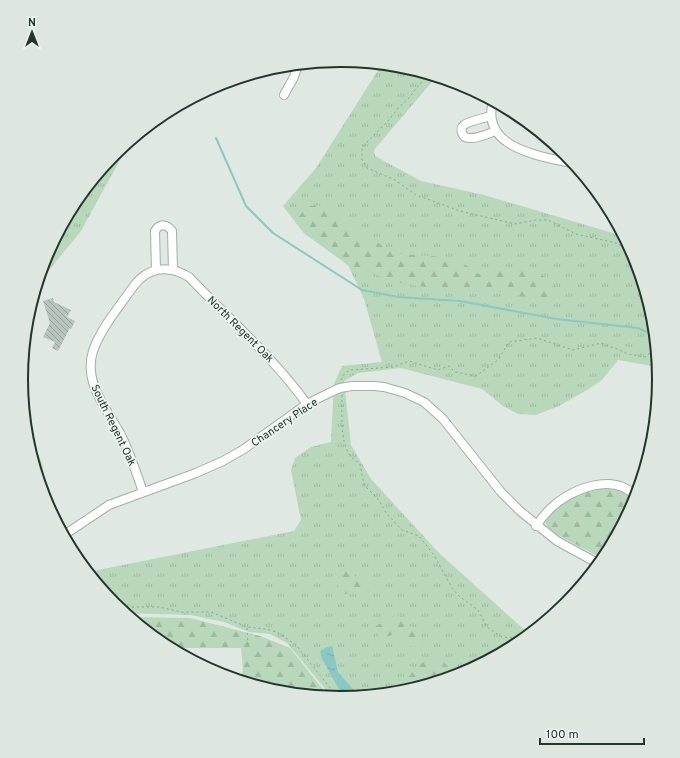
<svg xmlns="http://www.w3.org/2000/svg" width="680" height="758" font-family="Overpass,sans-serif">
  <defs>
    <pattern id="grass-tufts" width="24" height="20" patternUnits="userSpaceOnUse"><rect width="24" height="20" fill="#b9d7ba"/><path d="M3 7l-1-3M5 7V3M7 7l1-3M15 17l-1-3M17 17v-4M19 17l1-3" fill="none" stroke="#9fb9a0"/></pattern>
    <pattern id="forest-firs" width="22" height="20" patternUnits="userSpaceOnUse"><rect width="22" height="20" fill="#b9d7ba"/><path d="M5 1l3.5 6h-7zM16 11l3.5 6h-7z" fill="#9fb9a0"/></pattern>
    <pattern id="water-ripples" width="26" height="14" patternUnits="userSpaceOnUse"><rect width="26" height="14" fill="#8cc8c3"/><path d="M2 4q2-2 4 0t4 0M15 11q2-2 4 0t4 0" fill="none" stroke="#78aca8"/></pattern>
    <pattern id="building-back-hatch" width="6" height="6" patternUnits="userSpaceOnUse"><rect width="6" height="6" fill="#b7c5bd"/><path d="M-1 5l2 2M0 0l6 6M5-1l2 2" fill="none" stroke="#94a19a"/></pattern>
  </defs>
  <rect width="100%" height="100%" fill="#dfe8e2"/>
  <g fill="url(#grass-tufts)">
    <polygon points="382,64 402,66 436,77 374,150 375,156 421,181 484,195 623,236 635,257 653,317 658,367 618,360 602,380 587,390 559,406 536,415 518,414 503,406 482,389 401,368 358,373 344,381 351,445 371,479 438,552 529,634 517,644 462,674 402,692 340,698 332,697 287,643 270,634 249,632 224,622 190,615 124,613 114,604 88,572 294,531 301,520 291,470 295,458 311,447 331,442 334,384 342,366 382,362 364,299 348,265 304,233 283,206 316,168"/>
    <polygon points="173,108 165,118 127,147 81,231 37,285 45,257 75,202 115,153 163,114"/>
    <polygon points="26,428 42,463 46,492 44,497 27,441"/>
  </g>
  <g fill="url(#forest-firs)">
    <polygon points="328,205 363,236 401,254 456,258 479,274 509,267 544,276 561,296 531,298 484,289 471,294 400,283 348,265 304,233 295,222 307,206"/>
    <path d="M601 488C615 489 625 491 634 502L603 559 550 531 545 522C556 502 580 492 601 488Z"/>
    <polygon points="342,569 353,570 356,581 372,584 370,592 343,594 337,587"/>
    <polygon points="397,614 408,624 423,642 413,648 395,634 380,639 374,627"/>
    <polygon points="130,617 190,618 260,636 290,648 329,697 278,692 235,679 243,672 241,648 170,648 163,644"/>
    <polygon points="442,660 456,676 408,690 403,685 419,663"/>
  </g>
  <polygon fill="url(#water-ripples)" points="332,646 338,672 359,696 344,698 322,659 320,651 327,647"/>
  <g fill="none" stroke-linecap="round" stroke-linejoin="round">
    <polyline stroke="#8cc8c3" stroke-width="2" points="216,138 246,206 273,233 362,290 398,297 460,301 556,319 638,328 655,336"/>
  </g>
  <polygon fill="url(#building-back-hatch)" points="53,298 54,302 71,310 67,317 75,321 71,329 70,328 58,351 52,348 55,342 43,337 50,323 43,301"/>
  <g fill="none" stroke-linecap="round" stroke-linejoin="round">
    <g stroke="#a3afa8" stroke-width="10">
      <g id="minor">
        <polyline points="284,95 294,77 298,64"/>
        <path d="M493 101C480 149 541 156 575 164"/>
        <path d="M491 116C484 118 469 121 464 125 459 129 462 138 469 138 478 139 489 133 496 131"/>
        <path d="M156 270 155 231C160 223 167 224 172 231L173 270"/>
        <path d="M143 492C136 472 130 453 121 435 107 409 83 383 93 351 101 328 119 307 133 287 148 266 169 265 189 277 229 319 273 357 307 404"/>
        <path d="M536 526C540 520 545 514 550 509 570 489 614 471 636 497"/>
        <polyline points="64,535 109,505 196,473 223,461 244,449 307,404 331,392 340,388 352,386 374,386 384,387 405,393 424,402 443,419 501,492 520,511 557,541 599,564"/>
      </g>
    </g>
    <g stroke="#82a894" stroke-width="1" stroke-dasharray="2 3" stroke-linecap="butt">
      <polyline points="428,74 408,99 399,107 388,121 366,143 362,148 362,160 367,168 395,180 416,195 460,211 515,224 536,220 548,220 576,234 616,243 632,252"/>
      <polyline points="112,156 119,150"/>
      <polyline points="636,264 637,263"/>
      <polyline points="341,380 344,374 350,370 393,367 409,361 438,370 449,366 455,372 476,376 498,360 509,342 537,338 573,350 601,343 617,349 628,354 645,357 653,351 655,343"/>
      <path d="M342 395C342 411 340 440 349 454 351 458 357 461 360 464L364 485 379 500 386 513 402 530 419 536 434 555 452 588 459 596 478 610 487 627 502 637 516 638 521 641"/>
      <polyline points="117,607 159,607 181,612 211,612 247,627 266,629 277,632 296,645 338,698"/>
      <polyline points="247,628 248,645"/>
    </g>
    <use href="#minor" stroke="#fff" stroke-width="8"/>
  </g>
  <g text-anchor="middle" stroke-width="3.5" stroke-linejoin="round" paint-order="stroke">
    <g font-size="11" fill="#22362c" stroke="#eef5f0">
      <text transform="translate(241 329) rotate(45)" y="4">North Regent Oak</text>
      <text transform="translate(284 422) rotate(-34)" y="4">Chancery Place</text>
      <text transform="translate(114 425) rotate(64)" y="4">South Regent Oak</text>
    </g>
  </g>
  <path d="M0 0H680V758H0ZM28 379a312 312 0 1 1 624 0a312 312 0 1 1-624 0Z" fill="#dee6e0" fill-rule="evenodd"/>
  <path fill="none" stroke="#22362c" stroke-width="2" d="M28 379a312 312 0 1 1 624 0a312 312 0 1 1-624 0Z"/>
  <g transform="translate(32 32)" stroke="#eef5f0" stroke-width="3" paint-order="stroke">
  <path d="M0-3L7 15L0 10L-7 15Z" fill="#22362c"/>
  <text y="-6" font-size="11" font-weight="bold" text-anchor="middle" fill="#22362c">N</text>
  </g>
  <path d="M540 738v6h104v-6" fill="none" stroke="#22362c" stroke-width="2"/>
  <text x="546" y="738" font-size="12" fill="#22362c" stroke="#eef5f0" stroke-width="3" paint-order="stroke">100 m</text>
</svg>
